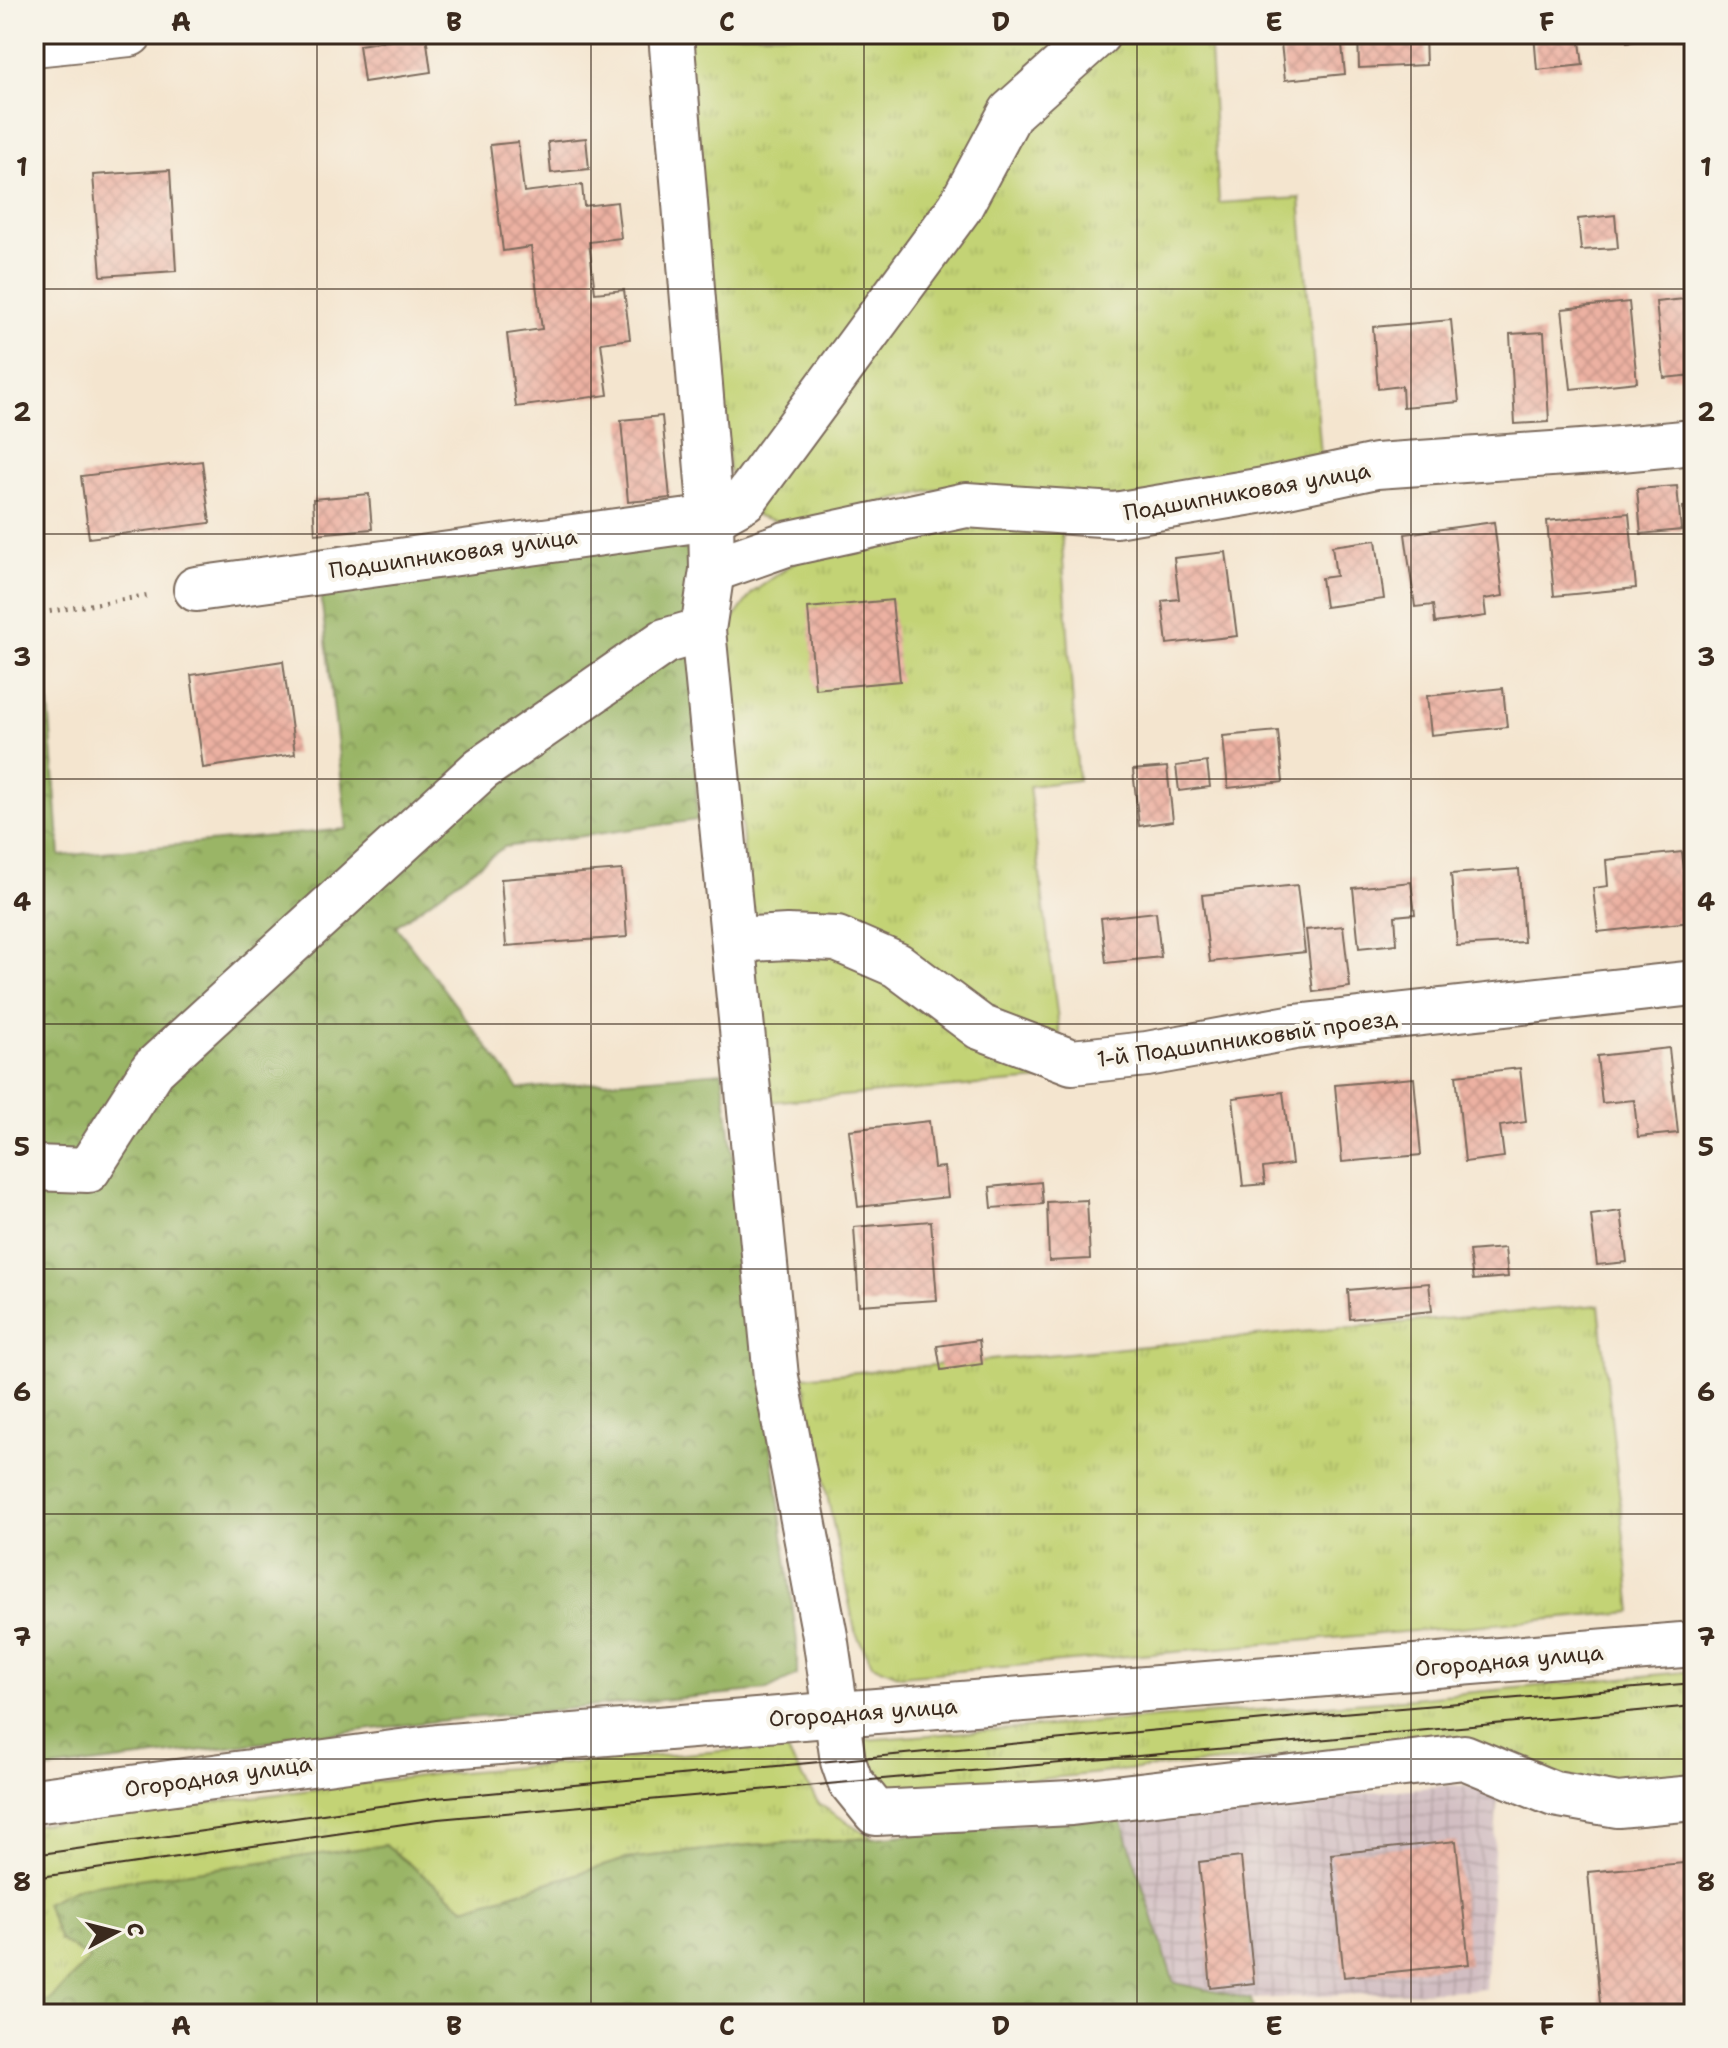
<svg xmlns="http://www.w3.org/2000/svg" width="1728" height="2048" font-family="'Shantell Sans',sans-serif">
  <defs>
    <pattern id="industrial-grid" width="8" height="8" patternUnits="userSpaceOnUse" patternTransform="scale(2)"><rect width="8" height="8" fill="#d2bec2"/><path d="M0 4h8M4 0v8" fill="none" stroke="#b5a3a6"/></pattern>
    <pattern id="grass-tufts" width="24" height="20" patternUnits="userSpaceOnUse" patternTransform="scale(2)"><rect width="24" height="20" fill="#c3d375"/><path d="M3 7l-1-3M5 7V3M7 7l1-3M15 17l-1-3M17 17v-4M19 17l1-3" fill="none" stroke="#a8b565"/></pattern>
    <pattern id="forest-crowns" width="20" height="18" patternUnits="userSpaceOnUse" patternTransform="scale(2)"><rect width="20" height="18" fill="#9ab566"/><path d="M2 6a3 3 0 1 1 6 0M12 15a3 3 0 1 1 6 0" fill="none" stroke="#7f9353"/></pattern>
    <pattern id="building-cross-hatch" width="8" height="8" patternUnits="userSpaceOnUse" patternTransform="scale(2)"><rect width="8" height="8" fill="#ecb1a2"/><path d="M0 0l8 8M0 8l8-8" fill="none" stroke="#cb988b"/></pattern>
  </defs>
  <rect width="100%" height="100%" fill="#f7f3e8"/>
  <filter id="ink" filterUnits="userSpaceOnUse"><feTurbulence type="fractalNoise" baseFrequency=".0125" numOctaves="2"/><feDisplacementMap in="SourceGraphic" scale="16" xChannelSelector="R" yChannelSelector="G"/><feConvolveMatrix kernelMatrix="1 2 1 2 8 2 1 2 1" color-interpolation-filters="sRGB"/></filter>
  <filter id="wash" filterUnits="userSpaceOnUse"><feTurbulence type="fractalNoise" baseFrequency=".006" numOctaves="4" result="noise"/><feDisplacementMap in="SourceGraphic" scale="32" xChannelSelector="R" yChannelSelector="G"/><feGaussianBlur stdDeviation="1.8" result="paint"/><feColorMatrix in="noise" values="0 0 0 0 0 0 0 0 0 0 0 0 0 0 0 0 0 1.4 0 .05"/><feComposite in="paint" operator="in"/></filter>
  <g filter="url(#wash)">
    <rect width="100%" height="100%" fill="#f4e5cf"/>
    <polygon fill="url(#industrial-grid)" points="1453,1785 1498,1790 1485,1989 1251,1999 1174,1983 1120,1816"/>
    <g fill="url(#grass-tufts)" stroke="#7f7e4a" stroke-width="2">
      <polygon points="685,34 1209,34 1219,203 1300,198 1321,456 1113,502 959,484 789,525 755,515 729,470"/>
      <polygon points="961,524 1061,530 1078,780 1029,786 1065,1078 767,1102 724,632 752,593 795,562"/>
      <polygon points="1599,1305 1632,1612 900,1676 872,1664 855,1631 803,1377"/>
      <polygon points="1694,1671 1694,1782 1619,1788 1562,1776 1471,1746 1178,1765 904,1793 876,1791 851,1741 1381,1701"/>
      <polygon points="784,1746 819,1804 873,1838 750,1845 626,1859 465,1908 385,1845 60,1940 91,1959 49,2001 34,2002 34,1825 436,1774"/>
    </g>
    <g fill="url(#forest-crowns)" stroke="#6a7042" stroke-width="2">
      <polygon points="34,402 40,582 60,856 347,829 321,596 403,563 667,532 692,543 697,820 504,847 396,926 519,1089 722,1072 797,1641 797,1675 767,1690 437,1721 34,1771"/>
      <polygon points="1120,1816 1174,1983 1251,1999 1254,2014 34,2014 34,2002 49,2001 90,1959 60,1940 45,1903 80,1887 385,1845 465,1908 626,1859 750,1845 873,1838"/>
    </g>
    <g id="blocks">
      <g fill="url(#building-cross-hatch)">
        <polygon points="1280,34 1341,36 1345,74 1285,80"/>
        <polygon points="1358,34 1425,34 1426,65 1359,68"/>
        <polygon points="1534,34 1579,34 1583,65 1537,70"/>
        <polygon points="1626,34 1683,34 1683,36 1627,42"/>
        <polygon points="426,35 431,72 364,82 359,45"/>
        <polygon points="586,138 589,169 551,173 548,142"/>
        <polygon points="518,142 524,192 582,185 584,206 617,202 621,238 589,242 595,293 624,290 630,339 601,343 608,395 516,407 507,334 542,329 531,247 503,251 490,145"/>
        <polygon points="170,170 176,271 101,276 93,175"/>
        <polygon points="1615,215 1618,248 1581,250 1578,219"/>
        <polygon points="1694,298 1694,375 1664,378 1656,302"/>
        <polygon points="1629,302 1637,382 1571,389 1562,309"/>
        <polygon points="1451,320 1459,402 1403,407 1402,386 1378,389 1373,327"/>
        <polygon points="1544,332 1549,422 1515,424 1510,334"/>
        <polygon points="662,416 670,498 628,502 621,420"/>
        <polygon points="202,461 210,523 89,538 81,476"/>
        <polygon points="1677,486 1681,530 1641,534 1637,489"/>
        <polygon points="369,494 372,529 315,534 313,499"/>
        <polygon points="1694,506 1694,579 1690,579 1683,507"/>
        <polygon points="1629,513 1636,588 1554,596 1547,521"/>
        <polygon points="1494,522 1503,596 1484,599 1486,616 1435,623 1433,605 1415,607 1405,534"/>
        <polygon points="1376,540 1384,599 1325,607 1321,578 1336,576 1332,546"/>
        <polygon points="1226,552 1237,636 1167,644 1162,601 1179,599 1174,558"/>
        <polygon points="892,600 900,681 815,689 808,608"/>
        <polygon points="283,661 295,754 203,768 191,675"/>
        <polygon points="1503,688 1507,727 1431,735 1427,696"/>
        <polygon points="1278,731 1283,782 1228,788 1223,736"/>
        <polygon points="1207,762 1210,787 1179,791 1176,766"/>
        <polygon points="1167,767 1173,821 1139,826 1133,770"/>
        <polygon points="1682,852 1690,922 1598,932 1593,888 1608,886 1606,860"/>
        <polygon points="1519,869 1524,942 1457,946 1451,874"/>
        <polygon points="622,870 627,937 506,946 501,879"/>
        <polygon points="1411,882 1415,914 1395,916 1397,944 1359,948 1353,888"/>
        <polygon points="1297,885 1305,952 1210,962 1202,895"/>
        <polygon points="1156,912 1161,957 1106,963 1101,918"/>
        <polygon points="1343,926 1350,987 1313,992 1306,930"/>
        <polygon points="1669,1048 1678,1133 1638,1137 1634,1100 1602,1103 1597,1056"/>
        <polygon points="1520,1068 1526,1122 1500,1126 1504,1157 1465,1162 1456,1075"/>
        <polygon points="1414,1078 1421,1155 1342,1162 1335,1085"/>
        <polygon points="1283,1092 1292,1164 1263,1168 1265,1184 1243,1186 1233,1098"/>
        <polygon points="929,1121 934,1168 944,1167 948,1197 858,1207 849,1130"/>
        <polygon points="1041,1182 1043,1204 992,1208 990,1187"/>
        <polygon points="1087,1200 1090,1259 1049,1261 1047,1202"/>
        <polygon points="1621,1211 1627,1262 1597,1265 1591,1215"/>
        <polygon points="931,1221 937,1300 859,1305 854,1227"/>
        <polygon points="1505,1248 1508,1277 1473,1280 1469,1251"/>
        <polygon points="1429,1283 1432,1311 1350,1319 1348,1290"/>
        <polygon points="979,1340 982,1364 941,1370 937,1346"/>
        <polygon points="1456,1841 1469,1964 1344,1977 1331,1854"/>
        <polygon points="1241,1857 1254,1983 1211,1988 1199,1862"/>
        <polygon points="1694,1862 1694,2014 1601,2014 1588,1872"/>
      </g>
    </g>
  </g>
  <g filter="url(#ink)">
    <use href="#blocks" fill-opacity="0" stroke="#7c6b5c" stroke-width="2"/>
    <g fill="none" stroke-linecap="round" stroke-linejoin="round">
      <g stroke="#7c6b5c" stroke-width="48">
        <g id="minor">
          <polyline points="671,34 711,518 712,570 703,630 776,1377 825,1636 843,1761 850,1781 876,1813 1071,1803 1464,1757 1554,1794 1618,1805 1694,1798"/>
          <polyline points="34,44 130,34"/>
          <polyline points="712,570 786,544 966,505 1115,515 1264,490 1376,466 1610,450 1694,442"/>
          <polyline points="196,589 711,518 745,499 960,207 1011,112 1098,34"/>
          <polyline points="735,940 787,937 837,939 897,965 980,1027 1072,1062 1147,1054 1295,1027 1694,983"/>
          <polyline points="34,1168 88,1170 153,1069 481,769 665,641 703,630"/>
          <polyline points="34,1801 438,1747 1694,1644"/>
        </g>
      </g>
      <polyline stroke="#7c6b5c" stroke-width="5" stroke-dasharray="2 6" stroke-linecap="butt" points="34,614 151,595"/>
      <use href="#minor" stroke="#fff" stroke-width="44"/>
      <g stroke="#3b2a1e" stroke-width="2">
        <polyline points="34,1855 436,1798 1319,1715 1694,1683"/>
        <polyline points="34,1878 438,1819 1694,1706"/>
      </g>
    </g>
  </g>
  <path fill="none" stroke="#3b2a1e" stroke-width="2" stroke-opacity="0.55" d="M317 34V2014M591 34V2014M864 34V2014M1137 34V2014M1411 34V2014M34 289H1694M34 534H1694M34 779H1694M34 1024H1694M34 1269H1694M34 1514H1694M34 1759H1694"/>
  <g text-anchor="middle" stroke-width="8" stroke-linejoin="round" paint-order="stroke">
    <g font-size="22" fill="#3b2a1e" stroke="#f7f3e8">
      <text transform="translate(1247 491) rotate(-10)" y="8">Подшипниковая улица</text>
      <text transform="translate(453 553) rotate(-8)" y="8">Подшипниковая улица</text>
      <text transform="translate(1247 1038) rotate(-8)" y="8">1-й Подшипниковый проезд</text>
      <text transform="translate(1509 1660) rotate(-5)" y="8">Огородная улица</text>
      <text transform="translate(863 1712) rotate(-4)" y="8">Огородная улица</text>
      <text transform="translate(218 1776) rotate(-8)" y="8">Огородная улица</text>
    </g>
  </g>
  <rect width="1728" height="2048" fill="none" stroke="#f7f3e8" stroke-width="88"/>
  <g transform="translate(116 1932) rotate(83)" stroke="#f7f3e8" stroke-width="6" paint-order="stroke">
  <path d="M0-6L14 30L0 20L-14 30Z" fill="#3b2a1e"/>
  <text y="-12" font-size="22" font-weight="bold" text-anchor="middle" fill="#3b2a1e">С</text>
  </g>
  <rect x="44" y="44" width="1640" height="1960" fill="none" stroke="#3b2a1e" stroke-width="3"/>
  <g font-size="26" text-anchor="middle" font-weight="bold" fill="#3b2a1e">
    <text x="181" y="31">A</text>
    <text x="454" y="31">B</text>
    <text x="727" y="31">C</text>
    <text x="1001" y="31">D</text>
    <text x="1274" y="31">E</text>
    <text x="1547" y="31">F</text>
    <text x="22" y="176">1</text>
    <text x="1706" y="176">1</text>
    <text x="22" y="421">2</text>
    <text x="1706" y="421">2</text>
    <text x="22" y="666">3</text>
    <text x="1706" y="666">3</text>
    <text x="22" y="911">4</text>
    <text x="1706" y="911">4</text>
    <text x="22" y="1156">5</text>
    <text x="1706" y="1156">5</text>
    <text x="22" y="1401">6</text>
    <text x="1706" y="1401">6</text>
    <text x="22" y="1646">7</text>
    <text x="1706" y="1646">7</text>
    <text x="22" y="1891">8</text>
    <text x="1706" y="1891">8</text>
    <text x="181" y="2035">A</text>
    <text x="454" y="2035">B</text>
    <text x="727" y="2035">C</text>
    <text x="1001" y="2035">D</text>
    <text x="1274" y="2035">E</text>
    <text x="1547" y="2035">F</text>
  </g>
</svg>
